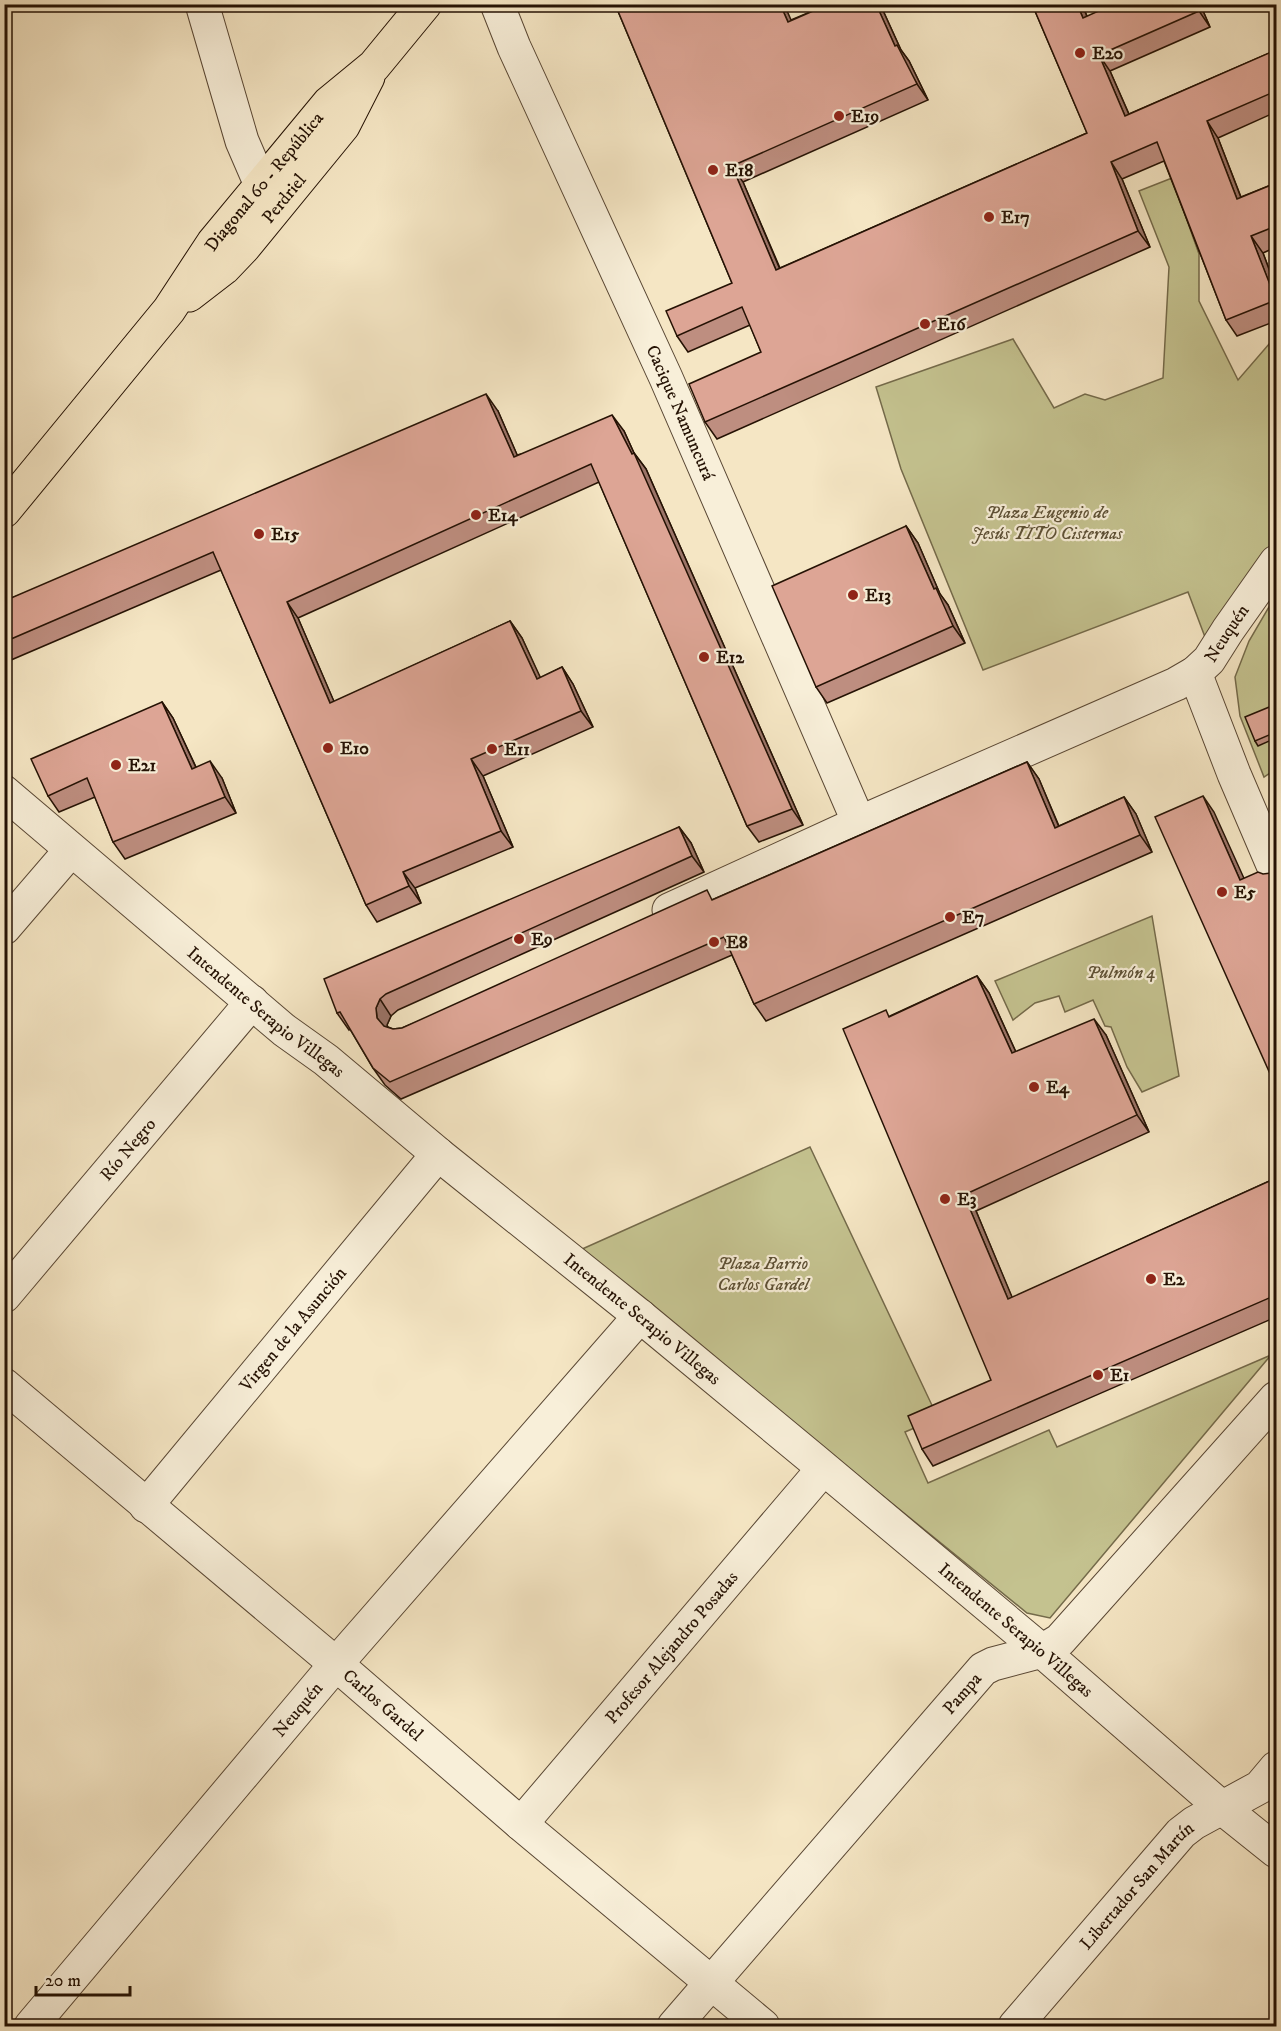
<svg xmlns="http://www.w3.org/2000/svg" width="1281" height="2031" font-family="'IM FELL DW Pica',serif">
  <rect width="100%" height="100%" fill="#f5e6c4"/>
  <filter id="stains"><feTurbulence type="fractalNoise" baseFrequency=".00333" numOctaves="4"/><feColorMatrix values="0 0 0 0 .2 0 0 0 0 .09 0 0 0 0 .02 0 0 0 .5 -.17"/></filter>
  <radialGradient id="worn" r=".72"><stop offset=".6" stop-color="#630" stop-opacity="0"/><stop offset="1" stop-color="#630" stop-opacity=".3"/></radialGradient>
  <g fill="#c4c28f" stroke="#746a4a" stroke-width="1.5">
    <polygon points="1172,178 1199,254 1199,301 1238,380 1276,336 1276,551 1205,637 1188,592 983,670 901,469 876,387 1013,339 1054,408 1085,394 1105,400 1163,378 1169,267 1139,191"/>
    <polygon points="1276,598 1276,769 1264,777 1240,716 1235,677 1249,641 1273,600"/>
    <polygon points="1152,916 1179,1076 1142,1092 1127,1067 1111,1027 1105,1026 1093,1000 1065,1012 1059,996 1035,1003 1013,1020 995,981"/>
    <polygon points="810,1147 938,1418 905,1432 928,1483 1049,1430 1057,1447 1271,1355 1050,1618 1027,1613 580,1250"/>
  </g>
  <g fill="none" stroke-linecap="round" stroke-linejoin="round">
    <g stroke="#594734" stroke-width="35">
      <g id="minor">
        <polyline points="202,4 242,141 261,185"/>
        <path id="s1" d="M497 4 514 47 666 378 859 823"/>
        <polyline points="1195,673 1234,774 1276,872"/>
        <path id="s2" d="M4 792 284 1030 326 1060 438 1154 640 1316 814 1460 1042 1651 1221 1807 1276 1851"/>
        <path id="s3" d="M669 910 859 823 1176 684 1195 673 1209 660 1228 630 1276 562"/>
        <polyline points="4,928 71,850"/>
        <path id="s4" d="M4 1296 252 1002"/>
        <path id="s5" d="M4 1385 336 1664 521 1824 763 2026"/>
        <path id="s6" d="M146 1506 438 1154"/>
        <path id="s7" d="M521 1824 823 1469"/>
        <path id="s8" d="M31 2026 336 1664 640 1316"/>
        <path id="s9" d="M674 2026 983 1669 993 1664 1042 1651 1060 1640 1276 1398"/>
        <path id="s10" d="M1015 2026 1181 1833 1194 1823 1260 1787 1276 1768"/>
      </g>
    </g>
    <g stroke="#251204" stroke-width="35">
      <g id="major">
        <path id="s11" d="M189 295 224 268 244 247 343 126 368 77"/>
        <path id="s12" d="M4 511 169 310 213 243 329 103 374 66 425 4"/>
      </g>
    </g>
    <use href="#minor" stroke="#f8efd9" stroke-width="33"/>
    <use href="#major" stroke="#f5e6c4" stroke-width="33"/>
  </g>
  <g fill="#be8e80" stroke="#251204" stroke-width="1.5">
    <polygon points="615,4 791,20 829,4 880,4 901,50 909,61 928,100 743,182 780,268 1087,133 1032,4 1082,4 1087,16 1200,4 1210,27 1110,71 1129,114 1276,50 1276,112 1218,138 1241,197 1276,183 1276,247 1263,253 1276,288 1276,321 1237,336 1226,320 1164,161 1122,179 1150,247 717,439 705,422 761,352 750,325 688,352 677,336 732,283"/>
    <polygon points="498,411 517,455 624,431 634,453 646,469 803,825 759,842 747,826 599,482 298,618 334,702 510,621 522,638 540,678 562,667 573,684 593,727 483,776 513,847 415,888 421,903 377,922 366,905 221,570 4,663 4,601"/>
    <polygon points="906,526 918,543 940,594 948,605 965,643 827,703 816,687"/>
    <polygon points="162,702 173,718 196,767 222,778 236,813 125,859 113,842 95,797 59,812 48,796"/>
    <polygon points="1276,709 1276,738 1258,746 1255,741"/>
    <polygon points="1027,762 1039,779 1059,826 1124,797 1136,814 1152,852 766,1021 754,1004 732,955 401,1099 385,1085 373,1068 350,1029 349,1030 337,1013 679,827 691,843 704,872 398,1010 391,1016 387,1025 388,1027 393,1029 402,1028 714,899"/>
    <polygon points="977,976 989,993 1016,1052 1106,1035 1149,1132 976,1211 1012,1298 1276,1178 1276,1317 933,1466 922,1449 991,1380 890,1016"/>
  </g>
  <g fill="#9b7468" stroke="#251204" stroke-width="1.5">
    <polygon points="780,4 784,4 799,38 788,22"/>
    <polygon points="876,4 880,4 901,50 909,61 928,100 917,84 895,46"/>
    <polygon points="1077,4 1082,4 1094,35 1083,18"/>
    <polygon points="1196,4 1200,4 1210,27 1199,11"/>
    <polygon points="1099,55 1110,71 1137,133 1125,116"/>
    <polygon points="1207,121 1218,138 1248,216 1237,199"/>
    <polygon points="1111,162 1122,179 1150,247 1138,231"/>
    <polygon points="732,166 743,182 787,286 776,270"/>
    <polygon points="1251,236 1263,253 1276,288 1276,301"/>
    <polygon points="486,394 498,411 525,473 514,457"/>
    <polygon points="612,415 624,431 634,453 646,469 803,825 792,809 632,454"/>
    <polygon points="906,526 918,543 940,594 948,605 965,643 953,626 934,589"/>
    <polygon points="287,602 298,618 342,720 330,703"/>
    <polygon points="510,621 522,638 549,696 537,679"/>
    <polygon points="562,667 573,684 593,727 581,711"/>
    <polygon points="162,702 173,718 204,785 192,769"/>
    <polygon points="471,759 483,776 513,847 501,831"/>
    <polygon points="210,761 222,778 236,813 225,797"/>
    <polygon points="1027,762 1039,779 1066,844 1055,828"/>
    <polygon points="1203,796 1214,812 1252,896 1240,880"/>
    <polygon points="1124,797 1136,814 1152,852 1140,835"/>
    <polygon points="679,827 691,843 704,872 692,856"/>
    <polygon points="403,872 415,888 421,903 409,886"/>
    <polygon points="977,976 989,993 1024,1070 1012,1053"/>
    <polygon points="380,999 391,1016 387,1025 389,1034 377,1018 376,1008"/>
    <polygon points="1094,1019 1106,1035 1149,1132 1137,1115"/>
    <polygon points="964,1195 976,1211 1020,1316 1008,1299"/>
  </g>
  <g fill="#dda595" stroke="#251204" stroke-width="1.5">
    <polygon points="615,4 780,4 788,22 829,4 876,4 895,46 897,45 917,84 732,166 776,270 1087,133 1032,4 1077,4 1083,18 1114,4 1196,4 1199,11 1099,55 1125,116 1276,50 1276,91 1207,121 1237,199 1276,183 1276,226 1251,236 1276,300 1226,320 1157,142 1111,162 1138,231 705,422 689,384 761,352 742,307 677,336 666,311 732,283"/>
    <polygon points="486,394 514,457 612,415 632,454 634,453 792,809 747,826 591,464 287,602 330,703 510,621 537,679 562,667 581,711 471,759 501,831 403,872 409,886 366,905 213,552 4,642 4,601"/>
    <polygon points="906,526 934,589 936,588 953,626 816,687 772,586"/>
    <polygon points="162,702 192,769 210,761 225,797 113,842 87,778 48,796 31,759"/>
    <polygon points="1274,705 1276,711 1276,732 1255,741 1245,717"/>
    <polygon points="1027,762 1055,828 1124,797 1140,835 754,1004 724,937 390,1082 373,1068 340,1012 337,1013 324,979 679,827 692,856 386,994 380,999 376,1008 377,1018 384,1026 393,1029 402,1028 707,890 712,900"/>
    <polygon points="1203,796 1240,880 1258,872 1263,874 1271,873 1276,869 1276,1087 1155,817"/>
    <polygon points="977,976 1012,1053 1094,1019 1137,1115 964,1195 1008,1299 1276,1178 1276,1295 922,1449 908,1416 991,1380 843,1029 886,1010 889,1017"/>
  </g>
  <g fill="#8f2418" stroke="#f8efd9" stroke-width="2">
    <circle cx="1080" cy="53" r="6"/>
    <circle cx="839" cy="116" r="6"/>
    <circle cx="713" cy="170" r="6"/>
    <circle cx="989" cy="217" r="6"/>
    <circle cx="925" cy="324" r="6"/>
    <circle cx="476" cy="515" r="6"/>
    <circle cx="259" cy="534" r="6"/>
    <circle cx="853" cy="595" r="6"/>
    <circle cx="704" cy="657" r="6"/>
    <circle cx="328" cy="748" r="6"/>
    <circle cx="492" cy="749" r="6"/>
    <circle cx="116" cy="765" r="6"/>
    <circle cx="1222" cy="892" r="6"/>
    <circle cx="950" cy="917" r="6"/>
    <circle cx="519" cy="939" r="6"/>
    <circle cx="714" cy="942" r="6"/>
    <circle cx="1034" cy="1087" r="6"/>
    <circle cx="945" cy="1199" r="6"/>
    <circle cx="1151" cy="1279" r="6"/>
    <circle cx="1098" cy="1375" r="6"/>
  </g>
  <g text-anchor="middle" stroke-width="4.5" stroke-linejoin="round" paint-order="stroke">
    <g font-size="18" font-weight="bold" fill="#251204" stroke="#f8efd9" text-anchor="start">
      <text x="1092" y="59">E20</text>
      <text x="851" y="122">E19</text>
      <text x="725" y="176">E18</text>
      <text x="1001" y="223">E17</text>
      <text x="937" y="330">E16</text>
      <text x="488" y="521">E14</text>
      <text x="271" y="540">E15</text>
      <text x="865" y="601">E13</text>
      <text x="716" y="663">E12</text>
      <text x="340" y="754">E10</text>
      <text x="504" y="755">E11</text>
      <text x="128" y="771">E21</text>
      <text x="1234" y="898">E5</text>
      <text x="962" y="923">E7</text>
      <text x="531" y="945">E9</text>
      <text x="726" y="948">E8</text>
      <text x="1046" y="1093">E4</text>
      <text x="957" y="1205">E3</text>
      <text x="1163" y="1285">E2</text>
      <text x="1110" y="1381">E1</text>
    </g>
    <g font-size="18" fill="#251204" stroke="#f8efd9">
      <text dy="6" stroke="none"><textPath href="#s12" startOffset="420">Diagonal 60 - República</textPath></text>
      <text dy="6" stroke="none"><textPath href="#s11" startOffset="136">Perdriel</textPath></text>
      <text dy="6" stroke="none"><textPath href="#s1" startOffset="448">Cacique Namuncurá</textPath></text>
      <text dy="6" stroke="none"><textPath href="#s3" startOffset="628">Neuquén</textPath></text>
      <text dy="6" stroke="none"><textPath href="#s2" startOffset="342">Intendente Serapio Villegas</textPath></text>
      <text dy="6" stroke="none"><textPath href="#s4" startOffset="192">Río Negro</textPath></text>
      <text dy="6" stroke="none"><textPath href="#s2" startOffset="828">Intendente Serapio Villegas</textPath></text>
      <text dy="6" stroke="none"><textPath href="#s6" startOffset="230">Virgen de la Asunción</textPath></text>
      <text dy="6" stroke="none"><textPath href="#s2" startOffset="1314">Intendente Serapio Villegas</textPath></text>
      <text dy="6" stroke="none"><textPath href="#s7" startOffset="232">Profesor Alejandro Posadas</textPath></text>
      <text dy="6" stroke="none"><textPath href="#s9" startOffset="440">Pampa</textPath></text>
      <text dy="6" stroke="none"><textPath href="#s5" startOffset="496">Carlos Gardel</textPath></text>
      <text dy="6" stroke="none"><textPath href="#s8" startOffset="414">Neuquén</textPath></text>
      <text dy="6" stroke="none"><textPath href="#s10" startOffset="186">Libertador San Martín</textPath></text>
    </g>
    <g font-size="18" font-style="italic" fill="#5d5035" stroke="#f8efd9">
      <text x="1047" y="518">Plaza Eugenio de<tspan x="1047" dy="21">Jesús TITO Cisternas</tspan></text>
      <text x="1121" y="978">Pulmón 4</text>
      <text x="763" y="1269">Plaza Barrio<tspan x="763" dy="21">Carlos Gardel</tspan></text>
    </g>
  </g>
  <rect width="1281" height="2031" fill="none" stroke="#f5e6c4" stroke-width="24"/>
  <rect x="6" y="6" width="1269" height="2019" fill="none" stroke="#251204" stroke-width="3"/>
  <rect x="12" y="12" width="1257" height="2007" fill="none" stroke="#251204" stroke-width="1.5"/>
  <path d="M36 1986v9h94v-9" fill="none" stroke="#251204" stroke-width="3"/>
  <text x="45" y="1986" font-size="18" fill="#251204" stroke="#f8efd9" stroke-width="4.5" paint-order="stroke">20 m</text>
  <rect width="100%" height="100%" filter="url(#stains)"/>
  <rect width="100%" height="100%" fill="url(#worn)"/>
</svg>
